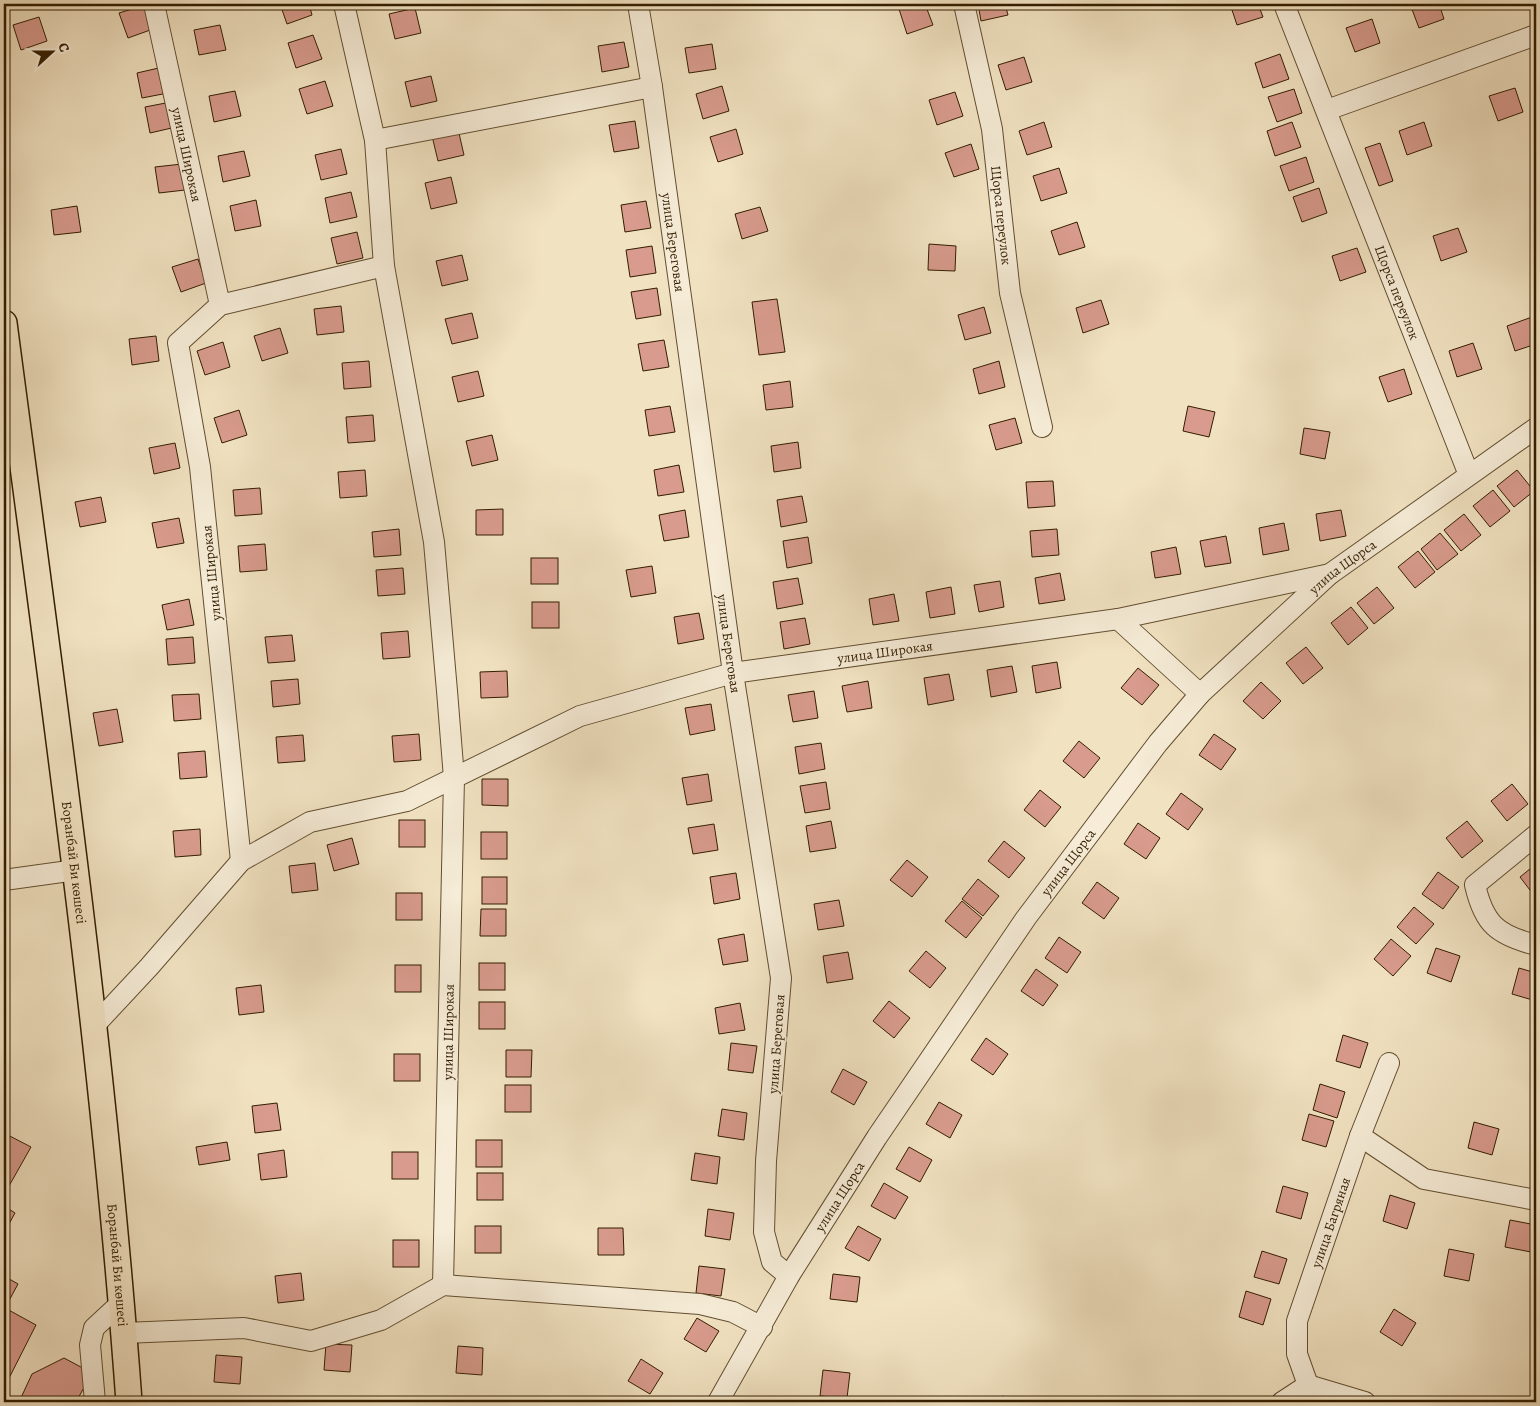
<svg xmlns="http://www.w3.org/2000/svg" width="1540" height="1406" font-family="Alegreya,serif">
  <rect width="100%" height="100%" fill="#f1e2c1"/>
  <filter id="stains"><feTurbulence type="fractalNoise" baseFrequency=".004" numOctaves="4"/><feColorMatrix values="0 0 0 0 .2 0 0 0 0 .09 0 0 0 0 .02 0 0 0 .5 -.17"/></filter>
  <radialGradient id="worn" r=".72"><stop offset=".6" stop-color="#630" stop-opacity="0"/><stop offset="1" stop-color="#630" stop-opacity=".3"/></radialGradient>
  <g fill="#d89b8d" stroke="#331d00">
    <polygon points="280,4 309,4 312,15 287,24"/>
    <polygon points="915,4 925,4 933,25 907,34 899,9"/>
    <polygon points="978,4 1005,4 1008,15 981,21"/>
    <polygon points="1230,4 1258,4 1263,17 1237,25"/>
    <polygon points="1410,4 1439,4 1444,19 1419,28"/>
    <polygon points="145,5 153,29 128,38 119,13"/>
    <polygon points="415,8 421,33 395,39 389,14"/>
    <polygon points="39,17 47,41 21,50 13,25"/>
    <polygon points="1372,19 1380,43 1355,52 1346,28"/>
    <polygon points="220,25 226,50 199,55 194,30"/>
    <polygon points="313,35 322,59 296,68 288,43"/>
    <polygon points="624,42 629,67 602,72 598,46"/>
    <polygon points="712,44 716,69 689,73 685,48"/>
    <polygon points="1280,54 1289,79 1263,88 1255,63"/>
    <polygon points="1024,57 1032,82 1006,90 998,65"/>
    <polygon points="163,67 168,93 142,98 137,73"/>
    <polygon points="431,76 437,101 411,107 405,82"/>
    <polygon points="325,81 333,106 307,114 299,89"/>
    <polygon points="722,86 729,111 703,119 696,94"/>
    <polygon points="1515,88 1523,112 1498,121 1489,96"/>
    <polygon points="1294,89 1302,113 1277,122 1268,97"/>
    <polygon points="235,91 241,116 214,122 209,96"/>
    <polygon points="955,92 963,116 937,125 929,100"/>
    <polygon points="171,102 176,127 150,133 145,107"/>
    <polygon points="635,121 639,148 614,152 609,125"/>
    <polygon points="1044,122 1052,147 1027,155 1019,131"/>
    <polygon points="1292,122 1301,147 1275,156 1267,131"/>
    <polygon points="1424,122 1432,146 1407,155 1399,131"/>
    <polygon points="458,129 464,155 438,161 432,136"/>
    <polygon points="736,129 743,154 718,162 710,137"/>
    <polygon points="1380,143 1393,181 1379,186 1365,148"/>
    <polygon points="971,144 979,169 954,177 945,153"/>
    <polygon points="341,149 347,174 321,180 315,155"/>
    <polygon points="244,151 250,176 223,182 218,156"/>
    <polygon points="1306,157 1314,182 1289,191 1280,166"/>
    <polygon points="182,164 185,190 159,193 155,167"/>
    <polygon points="1059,168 1067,193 1041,201 1033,176"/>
    <polygon points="451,177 457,203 431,209 425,183"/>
    <polygon points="1319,188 1327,213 1302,222 1293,197"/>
    <polygon points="351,192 357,217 330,223 325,198"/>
    <polygon points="256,200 261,226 235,231 230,206"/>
    <polygon points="646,201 651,228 625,232 621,205"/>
    <polygon points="77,206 81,232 54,235 51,210"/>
    <polygon points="760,207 768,231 742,239 735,214"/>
    <polygon points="1077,222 1085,247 1059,255 1051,231"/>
    <polygon points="1458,228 1467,252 1441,261 1433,236"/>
    <polygon points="357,232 363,258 337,264 331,238"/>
    <polygon points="929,244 956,246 955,271 928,270"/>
    <polygon points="652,246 656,273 630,277 626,250"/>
    <polygon points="1357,248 1366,272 1340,281 1332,256"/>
    <polygon points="462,255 468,280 442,286 436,261"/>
    <polygon points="198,259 206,283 181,292 172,267"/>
    <polygon points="657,288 661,315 636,319 631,292"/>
    <polygon points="777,299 785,352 759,355 752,302"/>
    <polygon points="1101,300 1109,324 1083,333 1076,308"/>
    <polygon points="341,306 344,332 317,335 314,309"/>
    <polygon points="984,307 991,333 965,340 958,315"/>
    <polygon points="472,313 478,338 452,344 445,319"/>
    <polygon points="1532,317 1536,332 1536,344 1515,351 1507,326"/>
    <polygon points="280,328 288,353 262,361 254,336"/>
    <polygon points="156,336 159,361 132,365 129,339"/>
    <polygon points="664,340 669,367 643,371 638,344"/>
    <polygon points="223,342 230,367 205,375 197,351"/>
    <polygon points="1473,343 1482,369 1457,377 1449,351"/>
    <polygon points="369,361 371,387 344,389 342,363"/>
    <polygon points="999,361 1005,387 979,394 973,369"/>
    <polygon points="1404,369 1412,394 1388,402 1379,377"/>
    <polygon points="478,371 484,396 458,402 452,377"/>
    <polygon points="790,381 793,407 766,410 763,385"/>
    <polygon points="670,406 675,432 649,436 645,410"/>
    <polygon points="1188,406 1215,412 1209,437 1183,431"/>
    <polygon points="239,410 247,435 222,443 214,418"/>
    <polygon points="373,415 375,441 348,443 346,417"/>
    <polygon points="1015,418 1022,443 996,450 989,425"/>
    <polygon points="1304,428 1330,432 1325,459 1300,454"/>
    <polygon points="492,435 498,460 472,466 466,441"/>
    <polygon points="798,442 801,468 774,472 771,446"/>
    <polygon points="175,443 180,468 154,474 149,448"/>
    <polygon points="1536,462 1536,477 1530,465"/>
    <polygon points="679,465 684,492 658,496 654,470"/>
    <polygon points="365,470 367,496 340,498 338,472"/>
    <polygon points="1517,470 1534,491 1514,507 1497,486"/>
    <polygon points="1053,481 1055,506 1028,508 1026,482"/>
    <polygon points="260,488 262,514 235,516 233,490"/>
    <polygon points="1493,490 1510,511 1490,527 1473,506"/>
    <polygon points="802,496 807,522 781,527 777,500"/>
    <polygon points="101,497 106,522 80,527 75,502"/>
    <polygon points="503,509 503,535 476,535 476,510"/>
    <polygon points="685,510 689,537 664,541 659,515"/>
    <polygon points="1341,510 1346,536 1320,541 1316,514"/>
    <polygon points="1464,514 1481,535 1461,551 1444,530"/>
    <polygon points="179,518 184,543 157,548 152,523"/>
    <polygon points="1284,523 1289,550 1263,555 1259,528"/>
    <polygon points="399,529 401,555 374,557 372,532"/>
    <polygon points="1057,529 1059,555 1032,557 1030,531"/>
    <polygon points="1440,533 1458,554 1437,570 1421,549"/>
    <polygon points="1226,536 1231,563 1205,567 1200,541"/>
    <polygon points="808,537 812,563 787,568 783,541"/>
    <polygon points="265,544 267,570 240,572 238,546"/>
    <polygon points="1176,547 1181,574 1155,578 1151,552"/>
    <polygon points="1418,551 1435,572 1415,588 1398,567"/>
    <rect x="531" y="558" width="27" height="26"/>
    <polygon points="652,566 656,593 631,597 626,570"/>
    <polygon points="403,568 405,594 378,596 376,570"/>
    <polygon points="1060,573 1065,600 1039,604 1035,578"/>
    <polygon points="798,578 803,604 777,609 773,582"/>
    <polygon points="1000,581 1004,607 979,612 974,585"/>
    <polygon points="951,587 955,614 930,618 926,592"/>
    <polygon points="1377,587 1394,608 1374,624 1357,603"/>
    <polygon points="894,594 899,621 873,625 869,599"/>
    <polygon points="189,599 194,625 167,630 162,605"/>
    <rect x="532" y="602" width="27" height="26"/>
    <polygon points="1351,607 1368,628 1348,645 1331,623"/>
    <polygon points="699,613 704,639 678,644 674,617"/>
    <polygon points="805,618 810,644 784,649 780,622"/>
    <polygon points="408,631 410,657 383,659 381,633"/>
    <polygon points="292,635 295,661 268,663 265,637"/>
    <polygon points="193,637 195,663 168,665 166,639"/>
    <polygon points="1306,647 1323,668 1303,684 1286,663"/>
    <polygon points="1057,662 1061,688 1036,693 1032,666"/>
    <polygon points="1012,666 1017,692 991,697 987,670"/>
    <polygon points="1138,668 1159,685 1142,705 1121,688"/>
    <polygon points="507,671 508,697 481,698 480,672"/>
    <polygon points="949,674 954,700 928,705 924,678"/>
    <polygon points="298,679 300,704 273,707 271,681"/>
    <polygon points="868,681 872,708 847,712 842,686"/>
    <polygon points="1261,682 1281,701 1263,719 1243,701"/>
    <polygon points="814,691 818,718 793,722 788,695"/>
    <polygon points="199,694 201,719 174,721 172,695"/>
    <polygon points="711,704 715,730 690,735 685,708"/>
    <polygon points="117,709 123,742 99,746 93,713"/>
    <polygon points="419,734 421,760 394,762 392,736"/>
    <polygon points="1214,734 1236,749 1221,770 1199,755"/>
    <polygon points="303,735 305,761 278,763 276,737"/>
    <polygon points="1079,741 1100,758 1084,778 1063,761"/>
    <polygon points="821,743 825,769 799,774 795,747"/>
    <polygon points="205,751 207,777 180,779 178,753"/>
    <polygon points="708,774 712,801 687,805 682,778"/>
    <polygon points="482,779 508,779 508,806 482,805"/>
    <polygon points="826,782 830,809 805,813 800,786"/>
    <polygon points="1512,784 1528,804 1507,821 1491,801"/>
    <polygon points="1040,790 1061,807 1045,827 1024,810"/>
    <polygon points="1181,793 1203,809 1188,830 1166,814"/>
    <rect x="399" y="820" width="26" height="27"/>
    <polygon points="831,821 836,848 810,852 806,826"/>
    <polygon points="1467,821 1483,841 1462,858 1446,838"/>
    <polygon points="1138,823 1160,838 1146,859 1124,844"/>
    <polygon points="714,824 718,850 693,854 688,828"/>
    <polygon points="200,829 201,855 175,857 173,831"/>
    <rect x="481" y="832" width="26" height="27"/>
    <polygon points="352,838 359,864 334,871 327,845"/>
    <polygon points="1004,841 1025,858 1009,878 988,861"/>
    <polygon points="907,860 928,877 912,897 890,880"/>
    <polygon points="315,863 318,890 292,893 289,866"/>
    <polygon points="1536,864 1536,898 1520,877"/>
    <polygon points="1438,872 1459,887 1443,909 1422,894"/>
    <polygon points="736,873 740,899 714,904 710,877"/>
    <rect x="482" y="877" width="25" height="27"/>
    <polygon points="978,879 999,896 983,916 962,899"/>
    <polygon points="1097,882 1119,898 1104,919 1082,903"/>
    <rect x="396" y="893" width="26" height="27"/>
    <polygon points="839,900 844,926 818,930 814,904"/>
    <polygon points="962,901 982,918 966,938 945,921"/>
    <polygon points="1414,907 1434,924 1416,944 1397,927"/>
    <polygon points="481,909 506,909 506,936 480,936"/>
    <polygon points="744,934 748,961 723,965 718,939"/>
    <polygon points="1059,937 1081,952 1067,973 1045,958"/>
    <polygon points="1391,939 1411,956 1393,976 1374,959"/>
    <polygon points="1436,948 1460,956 1451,982 1427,973"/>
    <polygon points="926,951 946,968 930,988 909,971"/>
    <polygon points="848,952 853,979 827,983 823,956"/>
    <rect x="479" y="963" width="26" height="27"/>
    <rect x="395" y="965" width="26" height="27"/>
    <polygon points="1519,968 1536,973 1536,1001 1512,994"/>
    <polygon points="1036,969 1058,985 1043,1006 1021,991"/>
    <polygon points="261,985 264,1012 239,1015 236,988"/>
    <polygon points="889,1001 910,1018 894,1038 873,1021"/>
    <rect x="479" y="1002" width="26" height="27"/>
    <polygon points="740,1003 745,1030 719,1034 715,1008"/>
    <polygon points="1343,1035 1368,1043 1360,1068 1336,1061"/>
    <polygon points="986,1038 1008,1054 993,1075 971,1060"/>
    <polygon points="731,1043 757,1046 753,1073 728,1070"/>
    <polygon points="506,1050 532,1050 531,1077 506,1077"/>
    <rect x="394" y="1054" width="26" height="27"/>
    <polygon points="843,1069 867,1082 854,1105 831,1092"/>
    <polygon points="1320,1084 1345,1092 1337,1118 1313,1110"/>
    <rect x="505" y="1085" width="26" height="27"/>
    <polygon points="939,1102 962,1115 950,1138 926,1124"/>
    <polygon points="277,1103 281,1130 255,1133 252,1106"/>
    <polygon points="722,1109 747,1113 744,1140 718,1136"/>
    <polygon points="1309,1114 1334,1121 1326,1147 1302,1140"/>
    <polygon points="1474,1122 1499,1129 1492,1155 1468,1148"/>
    <polygon points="4,1133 31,1147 9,1186 4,1183"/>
    <rect x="476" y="1140" width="26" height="27"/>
    <polygon points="227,1142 230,1160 199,1165 196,1147"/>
    <polygon points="909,1147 932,1160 920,1182 896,1169"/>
    <polygon points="284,1150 287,1177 261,1180 258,1154"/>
    <rect x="392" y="1152" width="26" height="27"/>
    <polygon points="695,1153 720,1157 717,1184 691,1180"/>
    <rect x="477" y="1173" width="26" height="27"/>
    <polygon points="884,1183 908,1197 895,1219 871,1206"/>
    <polygon points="1283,1186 1308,1193 1301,1219 1276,1212"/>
    <polygon points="1390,1195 1415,1203 1407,1229 1383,1221"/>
    <polygon points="4,1206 15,1213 4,1233"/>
    <polygon points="708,1209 734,1213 730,1240 705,1236"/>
    <polygon points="1510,1220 1536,1225 1531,1252 1505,1247"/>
    <rect x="475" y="1226" width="26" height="27"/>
    <polygon points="858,1226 881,1239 869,1261 845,1248"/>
    <polygon points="598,1228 623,1228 624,1255 598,1255"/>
    <rect x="393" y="1240" width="26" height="27"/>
    <polygon points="1449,1249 1474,1254 1469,1281 1444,1276"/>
    <polygon points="1262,1251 1287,1259 1279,1284 1254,1277"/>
    <polygon points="699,1266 725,1269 721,1296 696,1293"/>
    <polygon points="301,1273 304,1300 278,1303 275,1276"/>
    <polygon points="833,1274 860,1277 857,1302 830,1299"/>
    <polygon points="4,1276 18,1284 5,1308 36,1325 5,1386"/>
    <polygon points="1246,1291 1271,1299 1263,1325 1239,1317"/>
    <polygon points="1394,1309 1416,1323 1402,1346 1380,1332"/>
    <polygon points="697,1318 719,1331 706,1352 684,1339"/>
    <polygon points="326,1344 352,1345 350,1372 324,1370"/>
    <polygon points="458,1346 483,1348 482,1375 456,1373"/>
    <polygon points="216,1355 242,1357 240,1384 214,1382"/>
    <polygon points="64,1358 92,1373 76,1402 19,1402 32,1374"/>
    <polygon points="641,1359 663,1373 650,1394 628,1381"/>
    <polygon points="823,1370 850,1373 847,1398 820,1396"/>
    <polygon points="1002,1396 1021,1402 1000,1402"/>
  </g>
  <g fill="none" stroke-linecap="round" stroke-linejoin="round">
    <g stroke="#624e30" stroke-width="22">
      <g id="minor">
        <path id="s1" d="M154 4 220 305"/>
        <polyline points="344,4 375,140 384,266 434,542 447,691 454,778 443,1285"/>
        <path id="s2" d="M638 4 652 87 733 673 781 978 766 1161 764 1232 772 1262 789 1276"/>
        <path id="s3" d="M964 4 992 129 1010 293 1042 427"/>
        <path id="s4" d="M1284 4 1469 475"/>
        <polyline points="1327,110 1536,35"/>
        <polyline points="375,140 652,87"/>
        <polyline points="1118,619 1200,694"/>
        <path d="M1536 835 1475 885C1484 924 1497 935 1536 945"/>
        <polyline points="241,861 200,467 178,343 220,305 384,266"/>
        <polyline points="4,880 76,870"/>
        <path id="s5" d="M93 1027 149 967 241 861 310 822 407 801 580 716 733 673 1118 619 1330 574"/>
        <polyline points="1360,1136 1424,1179 1536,1200"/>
        <polyline points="124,1333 244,1328 311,1341 381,1320 443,1285 700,1304 733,1312 762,1327"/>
        <path id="s6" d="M1308 1385 1297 1354V1321L1360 1136 1389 1063"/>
        <polyline points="1308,1385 1365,1402"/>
        <polyline points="95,1402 90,1345 94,1328 121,1303"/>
        <path id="s7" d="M718 1402 789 1276 877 1137 1026 918 1158 743 1200 694 1330 574 1536 428"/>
        <polyline points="1282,1402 1308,1385"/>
      </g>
    </g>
    <g stroke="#331d00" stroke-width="28">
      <g id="major">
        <path id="s8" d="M4 323C51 682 103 1041 129 1402"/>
      </g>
    </g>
    <use href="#minor" stroke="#f6ecd7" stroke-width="20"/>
    <use href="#major" stroke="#f1e2c1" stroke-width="25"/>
  </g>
  <g text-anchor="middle" stroke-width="4" stroke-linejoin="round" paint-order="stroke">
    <g font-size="14" fill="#331d00" stroke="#f6ecd7">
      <text dy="5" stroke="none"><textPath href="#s1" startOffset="154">улица Широкая</textPath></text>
      <text dy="5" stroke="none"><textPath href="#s3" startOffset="215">Щорса переулок</textPath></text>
      <text dy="5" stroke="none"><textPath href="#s2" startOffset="241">улица Береговая</textPath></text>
      <text dy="5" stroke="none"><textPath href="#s4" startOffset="310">Щорса переулок</textPath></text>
      <text dy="5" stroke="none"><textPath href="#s7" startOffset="1049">улица Щорса</textPath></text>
      <text transform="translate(211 573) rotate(-96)" y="5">улица Широкая</text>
      <text dy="5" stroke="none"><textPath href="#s2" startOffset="646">улица Береговая</textPath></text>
      <text dy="5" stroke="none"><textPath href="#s5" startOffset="906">улица Широкая</textPath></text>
      <text dy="5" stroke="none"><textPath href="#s8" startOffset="544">Боранбай Би көшесі</textPath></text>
      <text dy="5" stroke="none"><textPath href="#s7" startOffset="644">улица Щорса</textPath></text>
      <text transform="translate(448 1032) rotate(-89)" y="5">улица Широкая</text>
      <text transform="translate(776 1044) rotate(-86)" y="5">улица Береговая</text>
      <text dy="5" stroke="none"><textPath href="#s7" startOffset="239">улица Щорса</textPath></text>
      <text dy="5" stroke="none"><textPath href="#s6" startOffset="170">улица Багряная</textPath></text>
      <text dy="5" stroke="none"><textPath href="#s8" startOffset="949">Боранбай Би көшесі</textPath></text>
    </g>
  </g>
  <rect width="1540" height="1406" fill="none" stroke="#f1e2c1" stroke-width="20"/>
  <rect x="5" y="5" width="1530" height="1396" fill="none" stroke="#331d00" stroke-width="2.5"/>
  <rect x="10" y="10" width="1520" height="1386" fill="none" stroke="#331d00"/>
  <g transform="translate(52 52) rotate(69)" stroke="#f6ecd7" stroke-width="4" paint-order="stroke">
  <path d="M0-4L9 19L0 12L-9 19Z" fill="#331d00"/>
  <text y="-8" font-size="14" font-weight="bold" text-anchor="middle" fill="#331d00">С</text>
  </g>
  <rect width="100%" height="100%" filter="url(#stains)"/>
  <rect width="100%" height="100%" fill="url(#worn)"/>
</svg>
